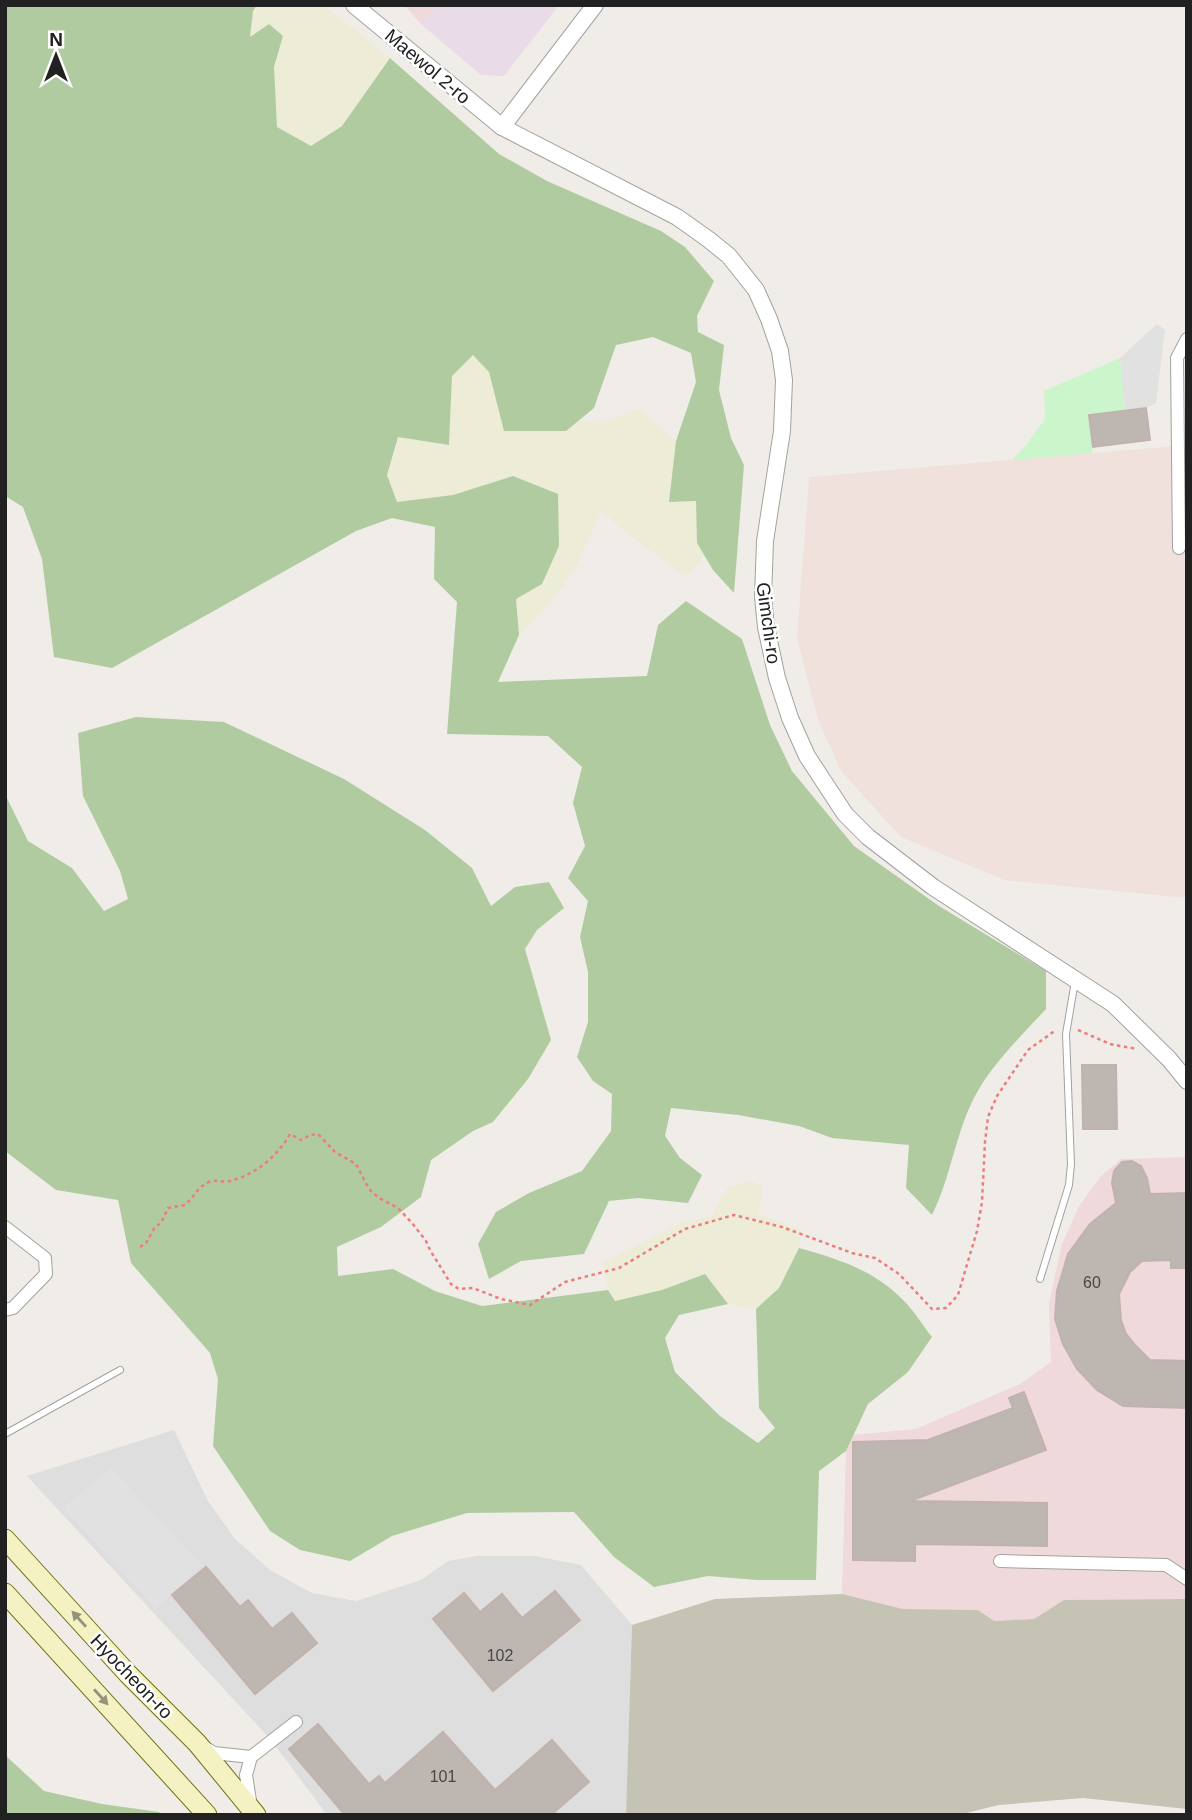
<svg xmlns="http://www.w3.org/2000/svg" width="1192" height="1820" font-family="Helvetica,sans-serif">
  <rect width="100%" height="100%" fill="#f0ede8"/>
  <polygon fill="#dfdede" points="174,1430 208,1501 235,1539 270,1570 312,1593 356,1601 421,1580 448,1561 476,1556 535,1556 581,1565 632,1625 626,1815 327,1815 271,1740 27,1476"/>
  <g fill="#efd9db">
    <polygon points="404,5 439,5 422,25"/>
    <polygon points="1187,1157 1187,1599 1064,1600 1034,1619 994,1621 978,1610 903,1609 842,1594 846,1451 852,1435 916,1429 1020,1384 1051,1362 1049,1303 1062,1244 1079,1206 1101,1176 1121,1159"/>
  </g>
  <polygon fill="#e9dbe7" points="439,5 559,5 504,76 481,75 422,25"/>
  <polygon fill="#f0e1dd" points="1187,445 1187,898 1004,880 901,837 841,771 818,720 797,638 809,477"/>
  <polygon fill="#c4c3b4" points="842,1594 903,1609 978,1610 994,1621 1034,1619 1064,1600 1187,1599 1187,1809 1083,1798 999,1805 958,1815 626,1815 632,1625 715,1599"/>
  <g fill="#edecd6">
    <polygon points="257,5 323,5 390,58 342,126 311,146 276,127 274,67 283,36 249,38 253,11"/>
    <polygon points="473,355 489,372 504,431 566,431 578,421 606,421 639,409 676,441 670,502 696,501 697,543 704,556 686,577 620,528 602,510 574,571 547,606 519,635 516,598 542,584 513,477 453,495 396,502 387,475 398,437 449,445 452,375"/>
    <polygon points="752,1181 763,1187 758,1214 802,1230 799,1248 779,1288 756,1309 728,1304 705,1274 662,1290 615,1301 608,1290 603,1263 679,1224 712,1216 727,1188"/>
  </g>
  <g fill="#b1cba1">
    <path d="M5 5H257L253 11 250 37 269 24 283 36 274 67 277 127 311 146 342 126 390 58 499 154 547 181 661 231 685 247 714 281 697 316 698 332 724 345 719 390 731 438 744 465 734 593 713 570 697 543 696 501 669 502 676 441 696 382 691 353 653 337 616 345 594 408 566 431H504L489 372 473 355 452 376 449 445 398 437 387 475 397 502 453 495 513 476 558 494 559 546 542 584 516 599 519 635 498 682 647 676 658 625 686 601 742 639 770 725 792 771 854 846 939 906 1046 971V1009C1022 1035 990 1066 974 1098 955 1135 951 1177 932 1215L906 1188 909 1145 832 1138 799 1126 738 1115 671 1108 665 1136 680 1158 702 1175 688 1203 638 1198 609 1201 584 1254 521 1261 489 1279 478 1244 496 1212 529 1193 582 1171 611 1131 612 1094 593 1081 577 1057 588 1022V972L580 937 588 901 568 878 585 846 573 803 582 767 548 736 447 734 457 602 434 579 435 527 392 518 356 531 112 668 54 657 42 559 23 507 5 496Z"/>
    <path d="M136 717 224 722 344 779 425 830 472 868 491 906 515 887 549 882 564 908 537 930 525 949 551 1040 528 1079 493 1122 473 1131 431 1160 421 1197 381 1227 337 1247 338 1276 393 1269 435 1291 482 1306 608 1290 615 1301 662 1290 705 1274 728 1304 679 1315 665 1338 675 1372 720 1416 758 1443 775 1428 759 1408 756 1309 779 1288 799 1248C839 1259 876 1271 905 1302 915 1312 923 1326 932 1337L908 1372 868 1404 846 1451 819 1471 816 1580H757L708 1576 654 1587 614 1557 574 1512 467 1513 392 1536 350 1561 300 1550 270 1531 213 1446 218 1379 210 1353 131 1263 118 1200 56 1190 5 1151V794L28 841 72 868 104 911 128 899 120 871 83 796 78 733Z"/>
    <polygon points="5,1755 44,1791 102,1804 159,1812 162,1815 5,1815"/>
  </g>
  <polygon fill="#cbf5ca" points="1120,358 1125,410 1089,415 1093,447 1092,453 1012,460 1027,444 1045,419 1044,391"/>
  <g fill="#e1e1e1">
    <polygon points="1157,324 1165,330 1156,403 1146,408 1125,410 1120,358"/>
    <polygon points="111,1467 202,1565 156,1609 63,1508"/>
  </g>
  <g fill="#bdb6b1" stroke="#c1b3ac" stroke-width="2">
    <polygon points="1146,408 1150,440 1093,447 1089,415"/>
    <polygon points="1082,1065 1116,1065 1117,1129 1083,1129"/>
    <polygon points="1132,1161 1141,1166 1147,1178 1150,1194 1187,1193 1187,1268 1171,1268 1171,1260 1142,1261 1130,1272 1119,1294 1121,1320 1126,1334 1135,1345 1150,1360 1187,1361 1187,1408 1123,1406 1097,1390 1077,1369 1063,1344 1055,1319 1057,1291 1068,1254 1090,1224 1116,1203 1112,1183 1114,1171 1122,1162"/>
    <polygon points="1024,1392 1046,1450 910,1501 1047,1503 1047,1546 915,1544 915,1561 853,1560 853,1442 928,1440 1013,1408 1009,1398"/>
    <polygon points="206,1567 240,1607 248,1600 272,1629 292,1613 317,1643 255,1694 172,1595"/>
    <polygon points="555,1591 580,1620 493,1691 433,1619 464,1593 480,1612 502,1594 522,1618"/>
    <polygon points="318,1724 369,1784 379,1776 385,1783 443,1732 495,1790 552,1740 589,1782 551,1815 345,1815 289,1749"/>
  </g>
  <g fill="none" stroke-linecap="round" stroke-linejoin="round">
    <g stroke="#a2a2a2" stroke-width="8">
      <g id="service">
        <polyline points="1040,1279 1069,1185 1071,1164 1066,1034 1075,981"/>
        <polyline points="5,1434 120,1370"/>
      </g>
    </g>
    <g stroke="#a2a2a2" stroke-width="14">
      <g id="minor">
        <polyline points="1179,548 1177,358 1187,339"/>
        <polyline points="5,1227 45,1258 46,1274 13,1308 5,1310"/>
        <polyline points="1000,1561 1166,1565 1187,1579"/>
        <polyline points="204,1747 214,1753 251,1757"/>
        <polyline points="251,1807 246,1775 251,1757 296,1722"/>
      </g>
    </g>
    <g stroke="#a2a2a2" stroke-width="18">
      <g id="tertiary">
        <polyline points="354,5 502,127 677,217 708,239 729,256 756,290 769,319 780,351 784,380 782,431 765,541 763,597 766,627 777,678 790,718 807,756 845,814 868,837 933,887 1113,1004 1169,1059 1187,1081"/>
        <polyline points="502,127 595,5"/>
      </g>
    </g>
    <g stroke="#6e7010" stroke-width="21">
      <g id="secondary">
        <polyline points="5,1539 128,1674 197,1743 256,1815"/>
        <polyline points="5,1593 207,1815"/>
      </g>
    </g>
    <g stroke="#ed7d7c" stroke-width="2.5" stroke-dasharray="3.5 3.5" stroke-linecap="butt">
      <polyline points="1078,1030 1110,1044 1137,1049"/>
      <path d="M140 1247 146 1243 155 1227 161 1223 168 1208 185 1205C194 1198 197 1187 209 1182 216 1179 223 1183 230 1181 255 1175 278 1156 290 1134L301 1140 310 1135 318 1134 335 1152 356 1164 369 1189 379 1198 398 1208 412 1223 426 1241 430 1250 451 1284 459 1289 473 1288 501 1299 530 1305 565 1282 619 1268 685 1229 734 1215 782 1227 852 1253 875 1258 899 1274 932 1309 946 1308 958 1295 977 1231 982 1202 985 1142 988 1117 997 1096 1028 1050 1056 1030"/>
    </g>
    <use href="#service" stroke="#fff" stroke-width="6"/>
    <use href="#minor" stroke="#fff" stroke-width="12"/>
    <use href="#tertiary" stroke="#fff" stroke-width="16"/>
    <use href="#secondary" stroke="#f4f2c2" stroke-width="19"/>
  </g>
  <defs><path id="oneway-solid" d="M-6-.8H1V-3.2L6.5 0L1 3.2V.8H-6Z" transform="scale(1.75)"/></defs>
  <g fill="#95947a">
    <use href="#oneway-solid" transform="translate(79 1619) rotate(-132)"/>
    <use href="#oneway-solid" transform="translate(101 1697) rotate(48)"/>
  </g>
  <g text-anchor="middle" stroke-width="5" stroke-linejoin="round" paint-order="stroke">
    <g font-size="16" fill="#484645">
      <text x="1092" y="1288">60</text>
      <text x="500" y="1661">102</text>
      <text x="443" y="1782">101</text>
    </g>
    <g font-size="19" fill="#212121" stroke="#fff">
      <text transform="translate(428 66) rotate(40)" y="7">Maewol 2-ro</text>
      <text transform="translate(769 623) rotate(82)" y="7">Gimchi-ro</text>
      <text transform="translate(132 1676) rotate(46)" y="7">Hyocheon-ro</text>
    </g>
  </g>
  <rect width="1192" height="1820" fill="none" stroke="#212121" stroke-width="14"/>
  <g transform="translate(56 56)" stroke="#ffffff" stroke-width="5" paint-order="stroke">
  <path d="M0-5L12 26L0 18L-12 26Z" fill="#212121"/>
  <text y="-10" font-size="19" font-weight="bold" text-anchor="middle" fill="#212121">N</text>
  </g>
</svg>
